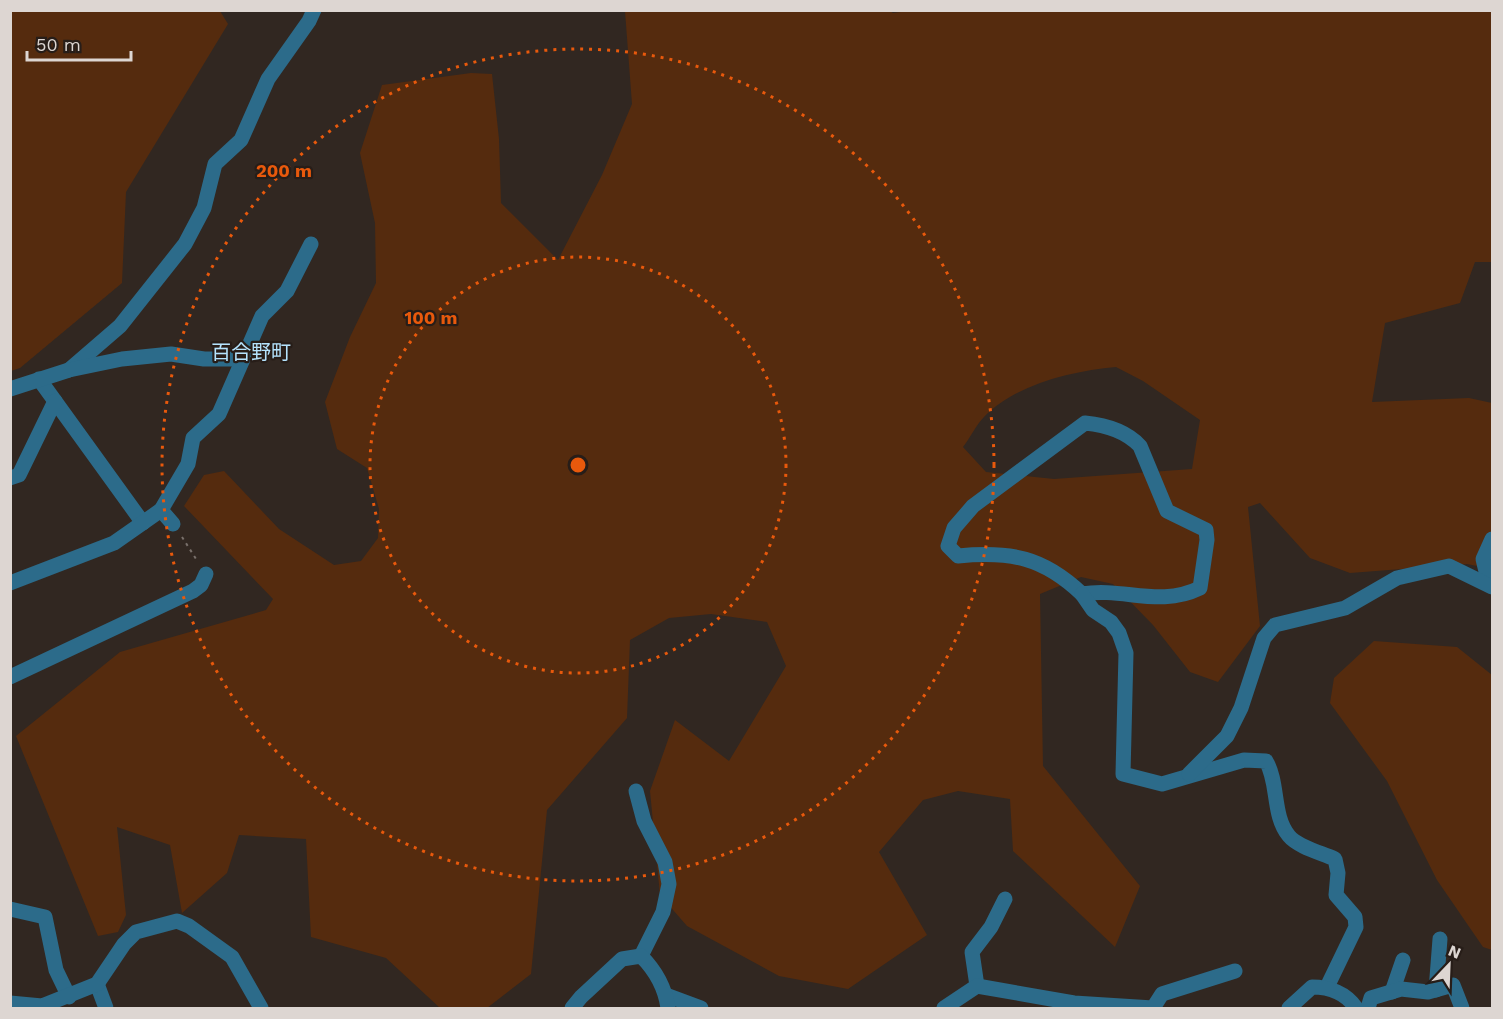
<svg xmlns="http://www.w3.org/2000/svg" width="1503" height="1019" font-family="'Work Sans','Noto Sans JP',sans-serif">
  <rect width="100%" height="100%" fill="#312721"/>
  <g fill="#552b0e" fill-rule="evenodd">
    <polygon points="11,10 220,11 228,24 126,192 122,283 20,368 11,371"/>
    <path d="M888 10 893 13 915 10 1492 11V262H1475L1460 303 1385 323 1372 402 1469 398 1492 403V569L1467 564 1350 573 1310 558 1260 503 1248 507 1260 626 1218 682 1190 672 1153 625 1113 584 1081 577 1040 594 1043 766 1140 886 1115 947 1013 851 1010 799 958 791 923 800 879 852 927 935 848 989 779 976 687 926 660 895 650 791 675 720 729 761 786 666 767 622 711 614 669 618 630 640 627 718 547 810 531 974 487 1008H440L386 958 311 937 306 839 239 835 227 873 182 913 170 845 117 827 126 915 118 932 98 936 16 736 120 652 266 610 273 599 184 506 204 475 224 471 279 529 334 565 361 561 378 538 379 509 367 468 337 449 325 402 350 337 376 283 375 223 360 153 382 85 471 73 492 74 499 139 501 203 558 260 602 175 632 104 625 11ZM1116 367 1143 381 1200 420 1192 469 1054 479 986 472 963 447C970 438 976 425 984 417 1016 384 1072 371 1116 367Z"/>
    <polygon points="1374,641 1457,647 1492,675 1492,950 1483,947 1437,880 1387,781 1330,703 1334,678"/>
  </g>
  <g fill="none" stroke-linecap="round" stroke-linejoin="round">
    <polyline stroke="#79706b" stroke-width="2" stroke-dasharray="3 4.5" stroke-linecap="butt" points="182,537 198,562"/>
    <g stroke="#2c6b8a" stroke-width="15">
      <polyline points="69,370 120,326 185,244 204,208 215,164 241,140 268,79 309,21 314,10"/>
      <polyline points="39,379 143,523"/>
      <polyline points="10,389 69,370 122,359 171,354 204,359 241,359"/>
      <path d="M1085 423C1106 425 1126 431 1140 446L1167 511 1206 530 1207 540 1200 588C1159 608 1124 587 1082 594 1043 557 1011 551 958 556L948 546 954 528 973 506Z"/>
      <polyline points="10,478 19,475 55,401"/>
      <polyline points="161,510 173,524"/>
      <polyline points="10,583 114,543 161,510 188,464 193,438 219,414 262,316 287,291 311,244"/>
      <polyline points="1489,584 1483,559 1492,539"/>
      <path d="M1082 594 1093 610 1111 622 1119 633 1126 653 1123 774 1162 784 1244 760 1266 761C1279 783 1272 816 1289 836 1298 847 1322 853 1335 859L1338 873 1336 895 1355 917 1356 927 1327 987"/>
      <polyline points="10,677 193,591 201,585 206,574"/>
      <polyline points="1189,774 1227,736 1241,708 1264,638 1275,625 1345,608 1397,578 1449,566 1492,587"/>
      <polyline points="636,791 644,821 665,862 669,884 663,912 641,956"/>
      <polyline points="10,909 45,917 56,970 69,997"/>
      <polyline points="97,984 106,1008"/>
      <polyline points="977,986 972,952 991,927 1005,899"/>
      <polyline points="1436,990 1440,939"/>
      <polyline points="1392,992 1403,960"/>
      <polyline points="666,995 701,1008"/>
      <polyline points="10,1003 42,1006 97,984 124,944 136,932 177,921 189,926 232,957 261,1008"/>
      <path d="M572 1008 581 997 622 959 641 956C656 971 665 987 668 1008"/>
      <polyline points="944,1008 977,986 1074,1003 1153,1008 1162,994 1235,971"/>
      <path d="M1289 1008 1312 987C1329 987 1346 993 1356 1008"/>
      <polyline points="1368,1008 1371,998 1401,989 1428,992 1453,985 1462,1008"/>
    </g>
  </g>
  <g fill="none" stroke="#e8590c" stroke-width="3" stroke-dasharray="3 6">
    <circle cx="578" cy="465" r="208"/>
    <circle cx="578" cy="465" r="416"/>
  </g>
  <g text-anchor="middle" stroke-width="4.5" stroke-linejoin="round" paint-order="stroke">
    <g font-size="20" fill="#b5e3fd" stroke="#271d18">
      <text x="251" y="359">百合野町</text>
    </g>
  </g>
  <circle cx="578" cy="465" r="9" fill="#e8590c" stroke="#271d18" stroke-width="3"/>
  <g font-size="18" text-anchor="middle" font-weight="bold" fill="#e8590c" stroke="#271d18" stroke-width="4.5" stroke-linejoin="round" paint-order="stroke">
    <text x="284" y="177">200 m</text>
    <text x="431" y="324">100 m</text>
  </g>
  <rect width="1503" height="1019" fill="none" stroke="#ddd6d2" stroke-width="24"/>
  <g transform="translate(1449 965) rotate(23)" stroke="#271d18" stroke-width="4.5" paint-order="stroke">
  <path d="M0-4.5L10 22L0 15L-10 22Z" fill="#ddd6d2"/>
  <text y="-9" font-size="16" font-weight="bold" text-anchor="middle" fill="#ddd6d2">N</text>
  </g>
  <path d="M27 51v9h104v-9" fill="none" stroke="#ddd6d2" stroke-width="3"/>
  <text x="36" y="51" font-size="18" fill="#ddd6d2" stroke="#271d18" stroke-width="4.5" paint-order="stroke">50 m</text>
</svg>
